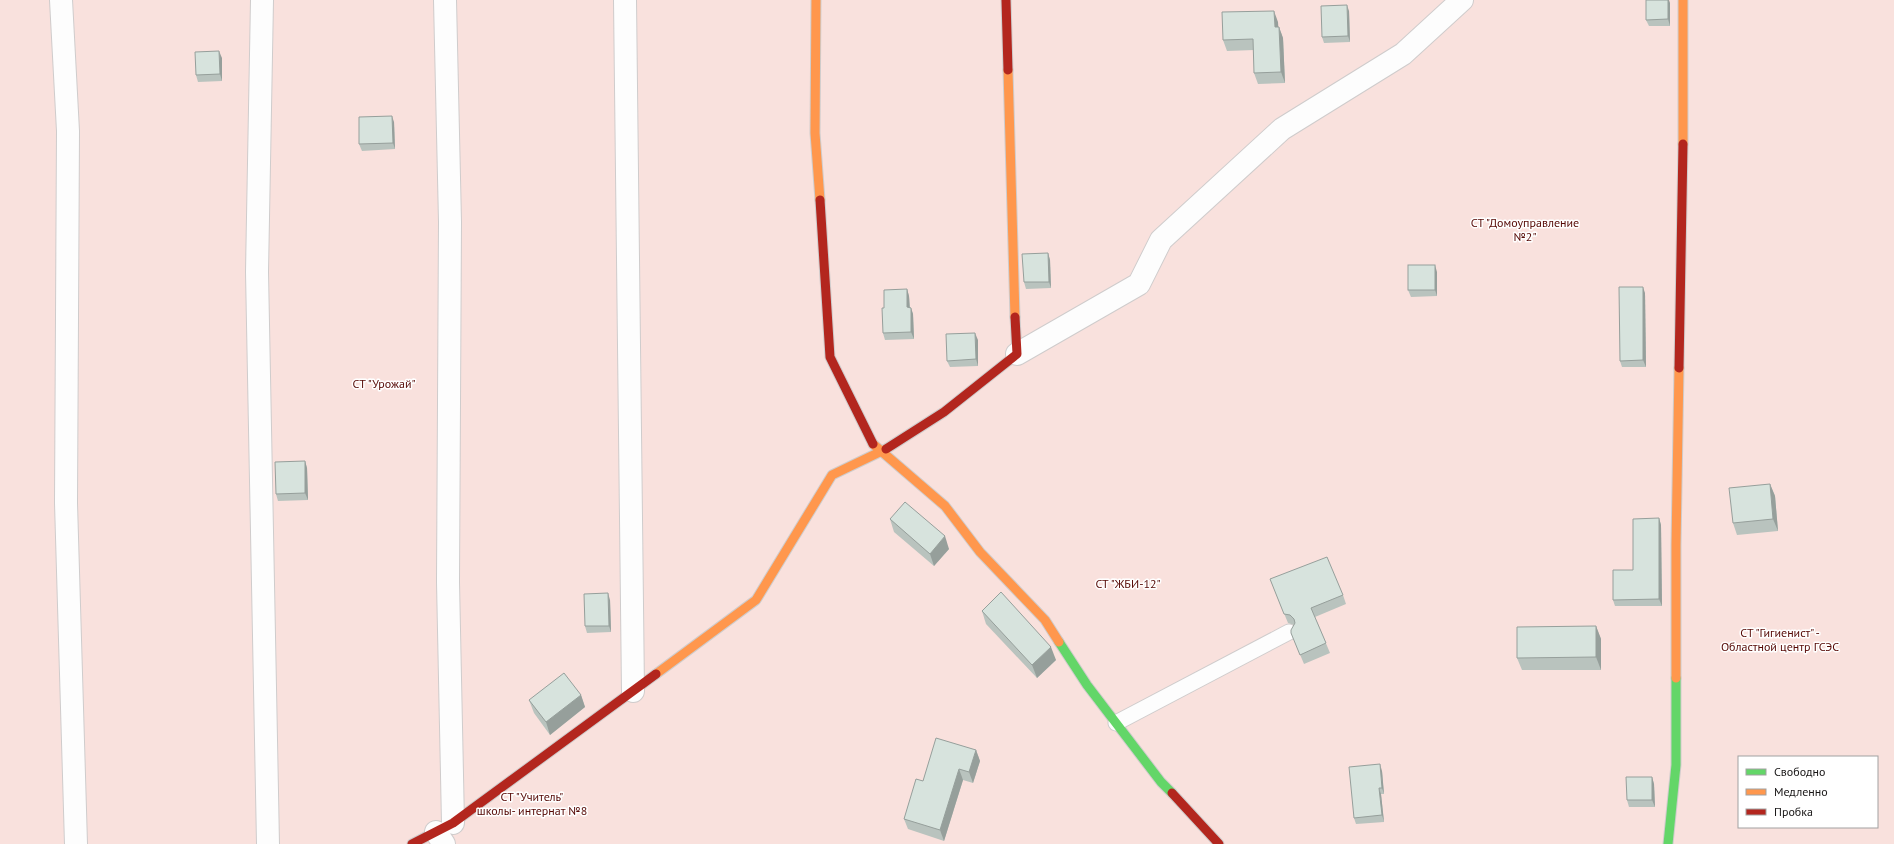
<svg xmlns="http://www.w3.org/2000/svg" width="1894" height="844" font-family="'PT Sans',sans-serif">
  <rect width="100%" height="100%" fill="#f4f0f0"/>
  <path fill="#f9e1dd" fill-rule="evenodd" d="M0 0H1894V844H0ZM1739 757H1877V827H1739Z"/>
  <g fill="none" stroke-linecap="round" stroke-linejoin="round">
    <g stroke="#cfcccc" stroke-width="17">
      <polyline id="lane" points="1116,723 1289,632"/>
    </g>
    <g stroke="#cfcccc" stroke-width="24">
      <g id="street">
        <polyline points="61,0 68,131 66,503 76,844"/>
        <polyline points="262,0 257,272 268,844"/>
        <polyline points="445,0 450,222 448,582 453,823"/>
        <polyline points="625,0 633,691"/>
        <polyline points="1017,354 1139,284 1161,240 1282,129 1403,54 1462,0"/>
        <polyline points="436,832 444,844"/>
      </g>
    </g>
    <g stroke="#cfcccc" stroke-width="11">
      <g id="fast">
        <polyline points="1059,642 1087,685 1161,782 1172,793"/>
        <polyline points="1668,844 1676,765 1676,678"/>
      </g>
    </g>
    <g stroke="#cfcccc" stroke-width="11">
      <g id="slow">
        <polyline points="816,0 815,133 820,200"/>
        <polyline points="1683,0 1683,144"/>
        <polyline points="1008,70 1015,317"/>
        <polyline points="873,444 945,506 980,552 1045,620 1059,642"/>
        <polyline points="656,674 756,600 832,475 886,449"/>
        <polyline points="1676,678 1676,545 1679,368"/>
      </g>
    </g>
    <g stroke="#cfcccc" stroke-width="11">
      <g id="jam">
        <polyline points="1006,0 1008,70"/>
        <polyline points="820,200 830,357 873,444"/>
        <polyline points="1679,368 1683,144"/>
        <polyline points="886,449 944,412 1017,354 1015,317"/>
        <polyline points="1172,793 1219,844"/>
        <polyline points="412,844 453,823 656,674"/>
      </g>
    </g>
    <use href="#lane" stroke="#fdfdfd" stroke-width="15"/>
    <use href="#street" stroke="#fdfdfd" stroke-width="22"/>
    <use href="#fast" stroke="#63d668" stroke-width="9"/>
    <use href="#slow" stroke="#ff974d" stroke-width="9"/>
    <use href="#jam" stroke="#b3261e" stroke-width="9"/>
  </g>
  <g fill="#b9c3be">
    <polygon points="1670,3 1670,26 1649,26 1646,20"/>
    <polygon points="1349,11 1350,42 1324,43 1322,37"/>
    <polygon points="1278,22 1278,27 1279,27 1283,38 1285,83 1258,84 1254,73 1254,50 1227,51 1223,40"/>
    <polygon points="222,58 222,81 198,82 196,75"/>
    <polygon points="394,122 395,149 362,151 359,144"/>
    <polygon points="1048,253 1050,260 1051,288 1026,289 1024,282"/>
    <polygon points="1437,272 1437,296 1411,297 1408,290"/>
    <polygon points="907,289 909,296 910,307 911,308 913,314 914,339 885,340 883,333 884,308"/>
    <polygon points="1645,293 1646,367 1622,367 1620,361"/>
    <polygon points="978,340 978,366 950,367 947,361"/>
    <polygon points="305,461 307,468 308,500 278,501 276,494"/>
    <polygon points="1770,484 1775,496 1778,531 1737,535 1733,523"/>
    <polygon points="1659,518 1661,525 1662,606 1615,606 1613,600 1633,570"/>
    <polygon points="890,519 949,549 934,566 894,532"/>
    <polygon points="1270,579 1343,595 1346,604 1315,617 1330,653 1304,664 1291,633 1294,625 1288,623"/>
    <polygon points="610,600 611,632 587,633 585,626"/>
    <polygon points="982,611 1056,660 1037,678 986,624"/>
    <polygon points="1596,626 1601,639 1601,670 1522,670 1517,658"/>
    <polygon points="581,695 585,707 550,735 534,713 529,700"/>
    <polygon points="976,750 980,761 973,783 963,780 944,841 908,829 904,819 923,781"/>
    <polygon points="1382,771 1384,794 1381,794 1384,822 1356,824 1354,818"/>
    <polygon points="1652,777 1654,784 1655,807 1629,807 1627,800"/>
  </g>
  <g fill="#969f9b">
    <polygon points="1668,0 1669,0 1670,3 1670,26 1668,19"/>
    <polygon points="1347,5 1349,11 1350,42 1348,36"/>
    <polygon points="1274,11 1278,22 1279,38 1275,27"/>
    <polygon points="1279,27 1283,38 1285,83 1281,72"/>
    <polygon points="219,51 222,58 222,81 220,74"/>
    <polygon points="392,116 394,122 395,149 393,143"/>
    <polygon points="1048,253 1050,260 1051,288 1049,282"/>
    <polygon points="1435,265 1437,272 1437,296 1435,290"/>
    <polygon points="1643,287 1645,293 1646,367 1643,360"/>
    <polygon points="907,289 909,296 910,314 907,307"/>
    <polygon points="911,308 913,314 914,339 911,332"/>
    <polygon points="975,333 978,340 978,366 976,359"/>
    <polygon points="305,461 307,468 308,500 305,493"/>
    <polygon points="1770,484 1775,496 1778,531 1773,519"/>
    <polygon points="1659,518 1661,525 1662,606 1659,599"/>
    <polygon points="945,536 949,549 934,566 930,554"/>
    <polygon points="608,593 610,600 611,632 609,626"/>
    <polygon points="1596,626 1601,639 1601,670 1596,657"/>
    <polygon points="1051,647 1056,660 1037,678 1032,665"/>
    <polygon points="581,695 585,707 550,735 546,722"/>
    <polygon points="976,750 980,761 973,783 969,772"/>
    <polygon points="1380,764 1382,771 1384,794 1382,788"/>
    <polygon points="959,769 963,780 944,841 940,830"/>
    <polygon points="1652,777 1654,784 1655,807 1652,800"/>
    <polygon points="1379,788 1381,794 1384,822 1382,815"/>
  </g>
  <g fill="#d7e3dd" stroke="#969f9b">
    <polygon points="1646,0 1668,0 1668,19 1646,20"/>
    <polygon points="1347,5 1348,36 1322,37 1321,6"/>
    <polygon points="1274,11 1275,27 1279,27 1281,72 1254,73 1253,39 1223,40 1222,12"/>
    <polygon points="219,51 220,74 196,75 195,52"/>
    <polygon points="392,116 393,143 359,144 359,117"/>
    <polygon points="1048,253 1049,282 1024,282 1022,254"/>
    <rect x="1408" y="265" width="27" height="25"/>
    <polygon points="1619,287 1643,287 1643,360 1620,361"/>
    <polygon points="907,289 907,307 911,308 911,332 883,333 882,308 884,308 884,290"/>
    <polygon points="975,333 976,359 947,361 946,334"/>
    <polygon points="305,461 305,493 276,494 275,462"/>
    <polygon points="1770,484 1773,519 1733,523 1729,488"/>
    <polygon points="905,502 945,536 930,554 890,519"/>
    <polygon points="1659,518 1659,599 1613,600 1613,570 1633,570 1633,519"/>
    <polygon points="1327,557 1343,595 1311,608 1326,643 1300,655 1291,633 1291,630 1295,623 1294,619 1290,615 1284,614 1270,579"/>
    <polygon points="1001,592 1051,647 1032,665 982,611"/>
    <polygon points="608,593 609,626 585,626 584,594"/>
    <polygon points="1596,626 1596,657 1517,658 1517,627"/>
    <polygon points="564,673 581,695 546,722 529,700"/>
    <polygon points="936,738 976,750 969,772 959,769 940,830 904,819 916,779 923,781"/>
    <polygon points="1380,764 1382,788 1379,788 1382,815 1354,818 1349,767"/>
    <polygon points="1626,777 1652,777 1652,800 1627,800"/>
  </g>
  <g text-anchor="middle" stroke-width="3" stroke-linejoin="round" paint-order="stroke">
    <g font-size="12" fill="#550804" stroke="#fff">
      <text x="1525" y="227">СТ "Домоуправление<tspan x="1525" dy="14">№2"</tspan></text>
      <text x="384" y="388">СТ "Урожай"</text>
      <text x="1128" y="588">СТ "ЖБИ-12"</text>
      <text x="1780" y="637">СТ "Гигиенист" -<tspan x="1780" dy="14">Областной центр ГСЭС</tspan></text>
      <text x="532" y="801">СТ "Учитель"<tspan x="532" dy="14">школы- интернат №8</tspan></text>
    </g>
  </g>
  <rect x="1738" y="756" width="140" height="72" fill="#ffffff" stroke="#a2a1a1"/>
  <rect x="1746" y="769" width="20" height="6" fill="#63d668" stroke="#a2a1a1"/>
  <text x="1774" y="776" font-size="12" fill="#171515">Свободно</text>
  <rect x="1746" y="789" width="20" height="6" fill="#ff974d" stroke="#a2a1a1"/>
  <text x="1774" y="796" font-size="12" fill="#171515">Медленно</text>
  <rect x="1746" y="809" width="20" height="6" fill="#b3261e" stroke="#a2a1a1"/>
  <text x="1774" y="816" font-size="12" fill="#171515">Пробка</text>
</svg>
